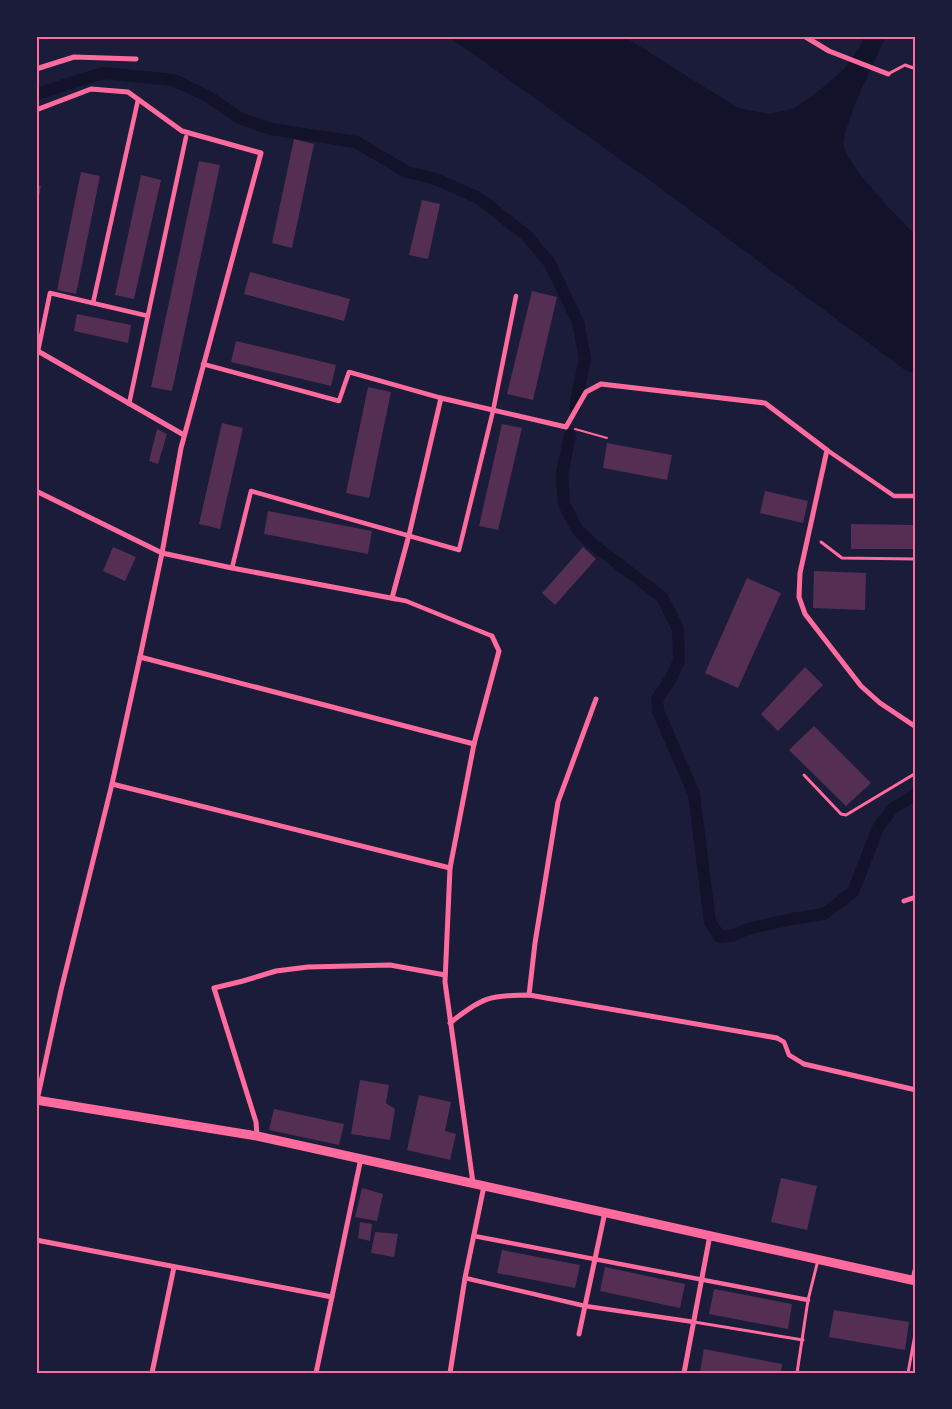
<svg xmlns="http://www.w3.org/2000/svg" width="952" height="1409" font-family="Montserrat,sans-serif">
  <rect width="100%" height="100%" fill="#1b1b3a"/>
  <path fill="#12122b" d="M448 36H623L738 108 770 114 795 108 825 86 845 68 860 47 864 36H886C877 57 841 127 844 147 847 166 900 219 916 236V375L905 370 648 179Z"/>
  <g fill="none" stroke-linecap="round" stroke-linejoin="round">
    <g stroke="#12122b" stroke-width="12">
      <polyline points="36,94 103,73 174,80 209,97 239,118 271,129 356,142 407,172 433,178 479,198 527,236 549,262 578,322 585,358 575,407"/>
      <polyline points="570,435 562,474 564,504 577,529 591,543 662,597 678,629 679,661 670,680 657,699 658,711 694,794 710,922 720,937 735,935 747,929 792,919 824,914 853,892 878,828 892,809 916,794"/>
    </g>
  </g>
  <g fill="#542f53">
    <polygon points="294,139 314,144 292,248 272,243"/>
    <polygon points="199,161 220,165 172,391 151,387"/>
    <polygon points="81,172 100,176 76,294 57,290"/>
    <polygon points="141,175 161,180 134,299 115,295"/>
    <polygon points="36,185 41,186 37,205 36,205"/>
    <polygon points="422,200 440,204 428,259 409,255"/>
    <polygon points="250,272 350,299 344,321 244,294"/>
    <polygon points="532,291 557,297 533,400 507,394"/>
    <polygon points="77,314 131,325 128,343 74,331"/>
    <polygon points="236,341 336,365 331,386 231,362"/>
    <polygon points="368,387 391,392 369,498 346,493"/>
    <polygon points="222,423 243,428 220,529 199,524"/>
    <polygon points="502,424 522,428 498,530 479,526"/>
    <polygon points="157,429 167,434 158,464 149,461"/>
    <polygon points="607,443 672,455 667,480 603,468"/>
    <polygon points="765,491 808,501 803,523 760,513"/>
    <polygon points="268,511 372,531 368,554 264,534"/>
    <polygon points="851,524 916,525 916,549 851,549"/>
    <polygon points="113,547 136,557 125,581 103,571"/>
    <polygon points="583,547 596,559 555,605 542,593"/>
    <polygon points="814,571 866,573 865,610 813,608"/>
    <polygon points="747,578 781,593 738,688 705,673"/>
    <polygon points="805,667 823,685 778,731 761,714"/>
    <polygon points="814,726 871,783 846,806 789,750"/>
    <polygon points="360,1080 389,1085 386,1103 395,1109 390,1140 351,1134"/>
    <polygon points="419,1095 451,1102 445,1131 456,1134 450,1160 407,1150"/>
    <polygon points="274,1109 344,1124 339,1145 269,1130"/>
    <polygon points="781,1178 817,1186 807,1230 771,1222"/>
    <polygon points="362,1188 383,1194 377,1221 355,1217"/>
    <polygon points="360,1222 372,1224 370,1241 358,1238"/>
    <polygon points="375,1232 398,1234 394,1257 371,1253"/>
    <polygon points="502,1250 580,1265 575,1288 497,1273"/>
    <polygon points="605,1267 685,1284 680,1308 600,1291"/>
    <polygon points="714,1289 792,1304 788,1329 709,1314"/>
    <polygon points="834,1310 909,1322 905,1350 829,1337"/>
    <polygon points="704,1349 782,1364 781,1373 709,1373 700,1371"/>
  </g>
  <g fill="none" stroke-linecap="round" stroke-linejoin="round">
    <polyline stroke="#ff6b9d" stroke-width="2" points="575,429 607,438"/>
    <g stroke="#ff6b9d" stroke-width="3">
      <polyline points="888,74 905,65 916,69"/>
      <polyline points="821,542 842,558 916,559"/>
      <polyline points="804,775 841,814 846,815 916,773"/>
      <polyline points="694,1322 803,1340"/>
      <polyline points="797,1373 808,1300 818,1260"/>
      <polyline points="908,1373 916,1329"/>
    </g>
    <g stroke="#ff6b9d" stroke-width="4.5">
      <polyline points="93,303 138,100"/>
      <polyline points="38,351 50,293 148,316"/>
      <polyline points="203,364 339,401 349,372 441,398"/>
      <polyline points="129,404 186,137"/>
      <polyline points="827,450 894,496 916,496"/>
      <polyline points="232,568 251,491 459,550 493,411 516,296"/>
      <polyline points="396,599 406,601 492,636"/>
      <polyline points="777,1038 784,1042 789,1055 804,1064"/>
      <polyline points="474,1236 808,1300"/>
      <polyline points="465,1278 585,1306 694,1322"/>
    </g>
    <g stroke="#ff6b9d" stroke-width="5">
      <polyline points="804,36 829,51 888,74"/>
      <polyline points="36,69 74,57 136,59"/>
      <polyline points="36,110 91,89 128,92 182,131 261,153 181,448 162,553 140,657 112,784 61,990 36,1105"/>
      <polyline points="36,350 184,435"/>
      <polyline points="36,491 162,553 232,568 396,599"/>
      <polyline points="392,598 409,535 441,398 566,427 586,392 601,384 765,403 827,450 800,573 799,597 805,614 861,686 880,703 916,727"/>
      <polyline points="140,657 474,744"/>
      <polyline points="112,784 450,868"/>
      <polyline points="904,901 916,897"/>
      <polyline points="529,995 535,943 558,802 596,699"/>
      <path d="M450 1023C481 998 489 995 529 995L777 1038"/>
      <polyline points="804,1064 916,1090"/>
      <polyline points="257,1136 256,1122 214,988 243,981 276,971 308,967 390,965 445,975"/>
      <polyline points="473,1183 445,982 450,868 474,744 499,651 492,636"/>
      <polyline points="36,1240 332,1297"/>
      <polyline points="913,1280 916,1266"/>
      <polyline points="579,1334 605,1212"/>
      <polyline points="152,1373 174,1267"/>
      <polyline points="316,1373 361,1158"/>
      <polyline points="450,1373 465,1278 484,1186"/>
      <polyline points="684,1373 710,1235"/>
    </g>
    <polyline stroke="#ff6b9d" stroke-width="9" points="36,1100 257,1136 916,1281"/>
  </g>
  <rect width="952" height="1409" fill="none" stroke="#1b1b3a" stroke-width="75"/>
  <rect x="38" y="38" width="876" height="1334" fill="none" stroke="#ff6b9d" stroke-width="2"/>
</svg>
